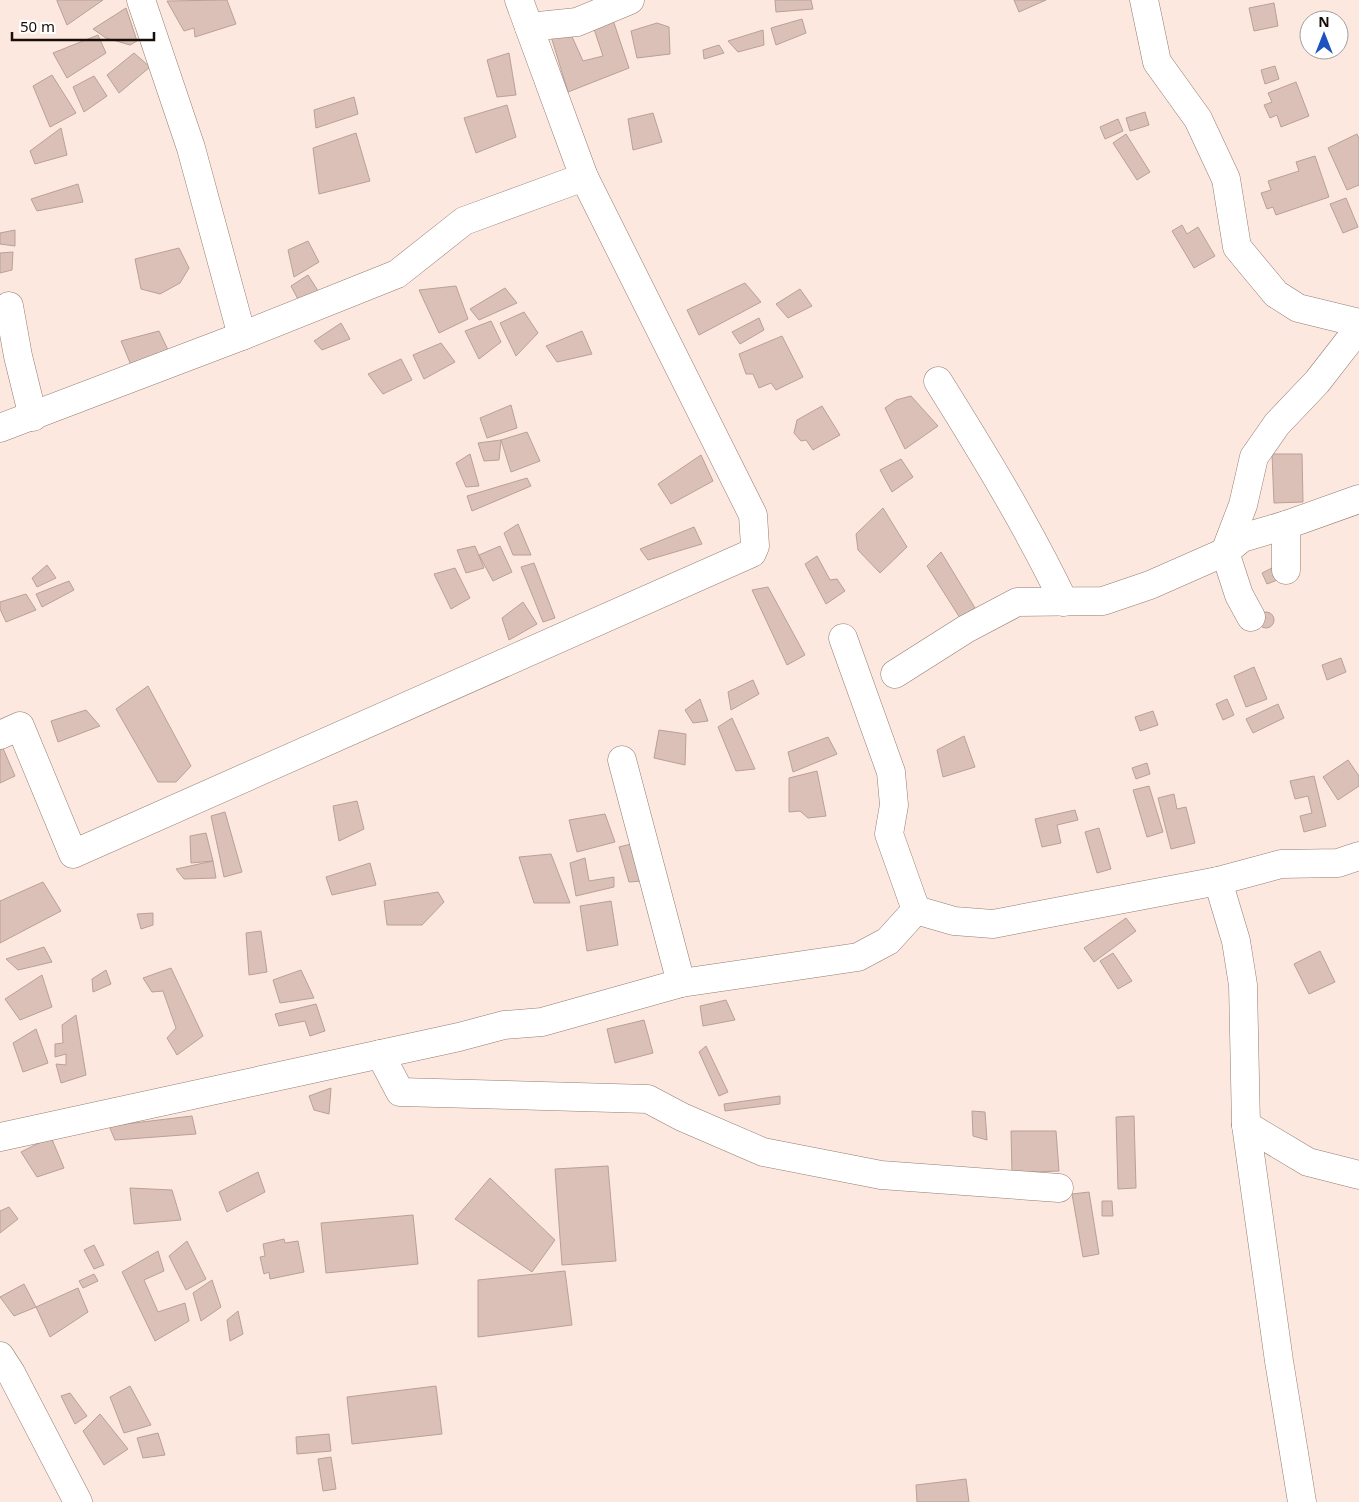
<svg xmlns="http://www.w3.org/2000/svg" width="1359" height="1502" font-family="'Noto Sans',sans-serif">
  <rect width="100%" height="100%" fill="#fce8de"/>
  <g fill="#dbc0b7" stroke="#baa097">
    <polygon points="103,0 67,25 57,1 57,0"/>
    <polygon points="227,0 236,24 195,37 194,28 184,31 167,1"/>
    <polygon points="775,0 811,0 813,9 776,12"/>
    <polygon points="1014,0 1046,0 1019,12"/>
    <polygon points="1274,3 1278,26 1254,31 1249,8"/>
    <polygon points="126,8 137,41 130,45 106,38 93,29"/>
    <polygon points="612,17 629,68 568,92 550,33 569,30 583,61 603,56 593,26"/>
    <polygon points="802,19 806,33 776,45 771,28"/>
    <polygon points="657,23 669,27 670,54 637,58 631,31"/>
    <polygon points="763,30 764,45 738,52 728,41"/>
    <polygon points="98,35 106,53 67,78 53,53"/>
    <polygon points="719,45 724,53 704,59 703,50"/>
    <polygon points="134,53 150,67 119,93 107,75"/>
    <polygon points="509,53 516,95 497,97 487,60"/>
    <polygon points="1275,66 1279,79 1265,84 1261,70"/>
    <polygon points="52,75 76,113 50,127 33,86"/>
    <polygon points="94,76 107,96 84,112 73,87"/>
    <polygon points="1296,82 1309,116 1281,127 1277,115 1270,118 1264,105 1272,102 1268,93"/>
    <polygon points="354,97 358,114 316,128 314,110"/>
    <polygon points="507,105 516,137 476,153 464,118"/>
    <polygon points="1145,112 1149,125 1130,131 1126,118"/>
    <polygon points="653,113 662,142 633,150 628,119"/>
    <polygon points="1118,119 1123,131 1105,139 1100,127"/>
    <polygon points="61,128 67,155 35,164 30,151"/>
    <polygon points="356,133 370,181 319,194 313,148"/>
    <polygon points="1126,134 1150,172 1137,180 1113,143"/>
    <polygon points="1357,134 1359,139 1359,185 1347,190 1328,148"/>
    <polygon points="1315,156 1329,197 1276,215 1273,207 1267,209 1261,193 1271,190 1268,181 1299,171 1296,162"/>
    <polygon points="78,184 83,202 37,211 31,199"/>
    <polygon points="1346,198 1358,227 1343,233 1330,204"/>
    <polygon points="1182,225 1187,234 1198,227 1215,256 1194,268 1172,231"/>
    <polygon points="15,230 15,246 0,244 0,233"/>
    <polygon points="308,241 319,262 294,277 288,250"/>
    <polygon points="179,248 189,268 180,283 160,294 141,289 135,259"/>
    <polygon points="13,252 12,270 0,273 0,253"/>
    <polygon points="308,275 320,294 301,305 291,286"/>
    <polygon points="745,283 761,302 699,335 687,310"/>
    <polygon points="456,286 468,319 439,333 419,290"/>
    <polygon points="505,288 517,303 479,320 470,309"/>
    <polygon points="800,289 812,306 788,318 776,304"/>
    <polygon points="524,312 538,333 516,356 500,323"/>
    <polygon points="759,318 764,330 740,344 732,332"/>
    <polygon points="491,321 501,342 479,359 465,331"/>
    <polygon points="341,323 350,339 322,350 314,341"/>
    <polygon points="159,331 168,350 131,365 121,341"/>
    <polygon points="582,331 592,354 557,362 546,346"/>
    <polygon points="782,336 803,377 776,390 771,383 759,388 753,374 746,374 739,354"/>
    <polygon points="441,343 455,362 424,379 413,355"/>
    <polygon points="401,359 412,380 383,394 368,374"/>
    <polygon points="911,396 938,426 905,449 885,408 896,400"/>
    <polygon points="511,405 517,428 487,438 480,418"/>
    <polygon points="822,406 840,435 813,450 806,440 801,441 794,433 797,420"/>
    <polygon points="527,432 540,461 511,472 501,440"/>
    <polygon points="501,440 499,460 484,461 478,443"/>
    <polygon points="470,454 479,486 466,487 456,463"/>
    <polygon points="1272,454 1302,454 1303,502 1274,503"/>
    <polygon points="701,455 713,481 671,504 658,484"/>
    <polygon points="901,459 913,477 892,492 880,470"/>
    <polygon points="527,478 531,486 472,511 467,496"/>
    <polygon points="883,508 907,547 880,573 858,550 856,534"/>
    <polygon points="518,524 531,555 513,555 504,533"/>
    <polygon points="694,527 702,544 648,560 640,549"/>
    <polygon points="475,546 484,568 466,573 457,550"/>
    <polygon points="500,546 512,572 493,581 479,555"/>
    <polygon points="941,552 975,608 960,618 927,566"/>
    <polygon points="817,556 830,580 837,579 845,591 826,604 805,564"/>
    <polygon points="534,563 555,618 543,622 521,567"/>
    <polygon points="47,565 56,578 37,587 32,578"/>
    <polygon points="1274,567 1280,579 1267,584 1262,573"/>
    <polygon points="455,568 470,598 451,609 434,574"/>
    <polygon points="69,581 74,590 42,607 36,594"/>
    <polygon points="768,587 805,655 787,665 752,590"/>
    <polygon points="26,594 36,610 6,622 0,609 0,602"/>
    <polygon points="523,602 537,624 509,640 502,618"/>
    <circle cx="1266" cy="620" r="8"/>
    <polygon points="1341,658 1346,672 1327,680 1322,665"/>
    <polygon points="1254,667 1267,699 1246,707 1234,676"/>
    <polygon points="753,680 759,694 731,710 728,692"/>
    <polygon points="148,686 191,766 176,782 158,782 116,709"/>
    <polygon points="700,699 708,721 693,723 685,710"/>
    <polygon points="1227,699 1234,715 1223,720 1216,704"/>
    <polygon points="1278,704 1284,718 1253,733 1246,719"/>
    <polygon points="86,710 100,726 58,742 51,721"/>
    <polygon points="1153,711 1158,725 1140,731 1135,717"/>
    <polygon points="732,718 755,769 736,771 718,727"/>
    <polygon points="659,730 686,734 685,765 654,758"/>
    <polygon points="964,736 975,767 943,777 937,750"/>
    <polygon points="828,737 837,754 793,772 788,752"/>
    <polygon points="2,746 15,776 0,783 0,747"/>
    <polygon points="1348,760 1359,776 1359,786 1338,800 1323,777"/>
    <polygon points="1147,763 1150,774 1136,779 1132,768"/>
    <polygon points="817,771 826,816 808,818 800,811 789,812 789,778"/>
    <polygon points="1314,776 1326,826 1304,832 1300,816 1312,813 1308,796 1295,799 1290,781"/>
    <polygon points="1149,786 1163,832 1147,837 1133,790"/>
    <polygon points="1174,794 1177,809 1186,807 1195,843 1171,849 1158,798"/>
    <polygon points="357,801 364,829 339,841 333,806"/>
    <polygon points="1075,810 1078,820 1057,825 1061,843 1042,847 1035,819"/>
    <polygon points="225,812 242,872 224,877 211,816"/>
    <polygon points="605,814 615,842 577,852 569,820"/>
    <polygon points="1099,828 1111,869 1097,873 1085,832"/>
    <polygon points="206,833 213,861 191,863 190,836"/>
    <polygon points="635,843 643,881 629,882 619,847"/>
    <polygon points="551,854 570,903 534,903 519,857"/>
    <polygon points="585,858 589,881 614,877 614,887 576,896 570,863"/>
    <polygon points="213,861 216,878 184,879 176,869"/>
    <polygon points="370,863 376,885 332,895 326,877"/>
    <polygon points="43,882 61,911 0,943 0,901"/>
    <polygon points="438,892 444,902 422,925 387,925 384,901"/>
    <polygon points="611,901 618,945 587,951 580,906"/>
    <polygon points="153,913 153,925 141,929 137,914"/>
    <polygon points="1126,918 1136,931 1094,962 1084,948"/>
    <polygon points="261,931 267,972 249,975 246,933"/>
    <polygon points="44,947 52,962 18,970 6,959"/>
    <polygon points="1320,951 1335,982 1309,994 1294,964"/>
    <polygon points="1113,953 1132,981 1118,989 1100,961"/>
    <polygon points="171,968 203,1036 177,1055 167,1038 176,1028 163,991 152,992 143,978"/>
    <polygon points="106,970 111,984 93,992 92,979"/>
    <polygon points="301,970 314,998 280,1003 273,980"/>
    <polygon points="42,975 52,1007 20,1020 5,999"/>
    <polygon points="726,1000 735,1020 703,1026 700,1006"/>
    <polygon points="316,1004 325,1031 310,1036 305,1021 279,1026 275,1014"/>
    <polygon points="76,1015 86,1075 61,1083 56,1064 66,1065 66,1054 55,1057 55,1044 63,1043 62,1025"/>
    <polygon points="644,1020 653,1053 615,1063 607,1029"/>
    <polygon points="36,1029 48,1063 23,1072 13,1043"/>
    <polygon points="706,1046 728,1092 719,1096 699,1052"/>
    <polygon points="331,1088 329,1114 314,1110 309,1096"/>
    <polygon points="780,1096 780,1104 725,1111 724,1104"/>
    <polygon points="972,1111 985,1112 987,1140 973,1136"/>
    <polygon points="192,1116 196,1134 115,1140 109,1126"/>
    <polygon points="1134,1116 1136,1188 1118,1189 1116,1117"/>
    <polygon points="1011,1131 1056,1131 1059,1171 1012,1173"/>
    <polygon points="51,1137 64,1168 37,1177 21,1152"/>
    <polygon points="608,1166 616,1261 562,1265 555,1169"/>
    <polygon points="258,1172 265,1192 227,1212 219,1192"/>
    <polygon points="490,1178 555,1240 532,1272 455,1219"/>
    <polygon points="130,1188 172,1190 181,1220 134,1224"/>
    <polygon points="1089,1192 1099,1254 1083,1257 1072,1194"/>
    <polygon points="1102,1201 1112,1201 1113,1216 1102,1216"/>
    <polygon points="9,1207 18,1219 0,1233 0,1211"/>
    <polygon points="413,1215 418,1264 326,1273 321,1223"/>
    <polygon points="284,1239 285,1243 298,1241 304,1272 270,1279 269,1272 264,1274 260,1257 265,1256 263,1244"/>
    <polygon points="187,1241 206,1279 186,1290 169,1256"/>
    <polygon points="94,1245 104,1265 94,1269 84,1250"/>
    <polygon points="158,1251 164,1271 144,1280 158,1312 185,1303 189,1321 155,1341 122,1272"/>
    <polygon points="565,1271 572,1325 478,1337 478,1280"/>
    <polygon points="94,1274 98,1281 83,1288 79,1281"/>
    <polygon points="212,1280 221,1307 201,1321 193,1293"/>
    <polygon points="24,1284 36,1307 14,1316 0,1297"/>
    <polygon points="78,1288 88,1312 50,1337 36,1307"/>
    <polygon points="238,1311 243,1334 230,1341 227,1320"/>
    <polygon points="130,1386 151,1425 124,1433 110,1397"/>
    <polygon points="436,1386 442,1434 352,1444 347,1397"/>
    <polygon points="70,1393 87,1416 75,1424 61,1396"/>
    <polygon points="100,1414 128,1449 104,1465 83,1431"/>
    <polygon points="158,1433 165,1455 143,1458 137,1438"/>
    <polygon points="329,1434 331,1451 297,1454 296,1437"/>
    <polygon points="331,1457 336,1489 323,1491 318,1459"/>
    <polygon points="966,1479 969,1502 917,1502 916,1485"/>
  </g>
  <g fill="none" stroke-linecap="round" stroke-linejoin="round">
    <g stroke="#947d72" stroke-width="29">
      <g id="minor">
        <polyline points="141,0 191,148 242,336"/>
        <polyline points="1144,0 1157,62 1198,119 1226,179 1237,247 1276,294 1298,308 1359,323"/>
        <polyline points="529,27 577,22 630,0"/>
        <polyline points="9,306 18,356 33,417"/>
        <path d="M938 381C983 453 1027 525 1064 602"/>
        <polyline points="0,428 242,336 397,274 464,221 584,177"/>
        <polyline points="1286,570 1286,525 1359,499"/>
        <polyline points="1251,617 1239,595 1225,552 1243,505 1254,457 1277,424 1317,382 1359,328"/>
        <polyline points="843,638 891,772 894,805 889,834 916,910"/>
        <polyline points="895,674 966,629 1017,602 1103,601 1150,585 1225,552 1242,538 1286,525"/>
        <polyline points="0,735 20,726 73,854 752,553 755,546 753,515 584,177 519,0"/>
        <polyline points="622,760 681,983"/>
        <polyline points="1218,881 1236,941 1243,985 1246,1125 1279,1361 1302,1502"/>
        <polyline points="380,1054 400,1092 648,1099 682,1117 763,1152 881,1175 1059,1188"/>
        <polyline points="1246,1125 1308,1162 1359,1175"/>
        <polyline points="0,1137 459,1037 504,1025 542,1022 681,983 858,957 888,941 916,910 954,921 993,924 1218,881 1281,864 1338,863 1359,856"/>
        <polyline points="0,1356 11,1373 78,1502"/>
      </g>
    </g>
    <use href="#minor" stroke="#fff" stroke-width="28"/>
  </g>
  <g transform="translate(1324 35)"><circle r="24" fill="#ffffff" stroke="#a29f9d"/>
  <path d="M0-4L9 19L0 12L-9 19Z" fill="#1d52bf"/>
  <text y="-8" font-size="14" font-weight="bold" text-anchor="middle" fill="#170e0a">N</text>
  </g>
  <path d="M12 32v8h142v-8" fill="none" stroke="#170e0a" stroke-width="2.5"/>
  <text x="20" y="32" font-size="15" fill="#170e0a" stroke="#ffffff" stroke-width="4" paint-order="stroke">50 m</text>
</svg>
